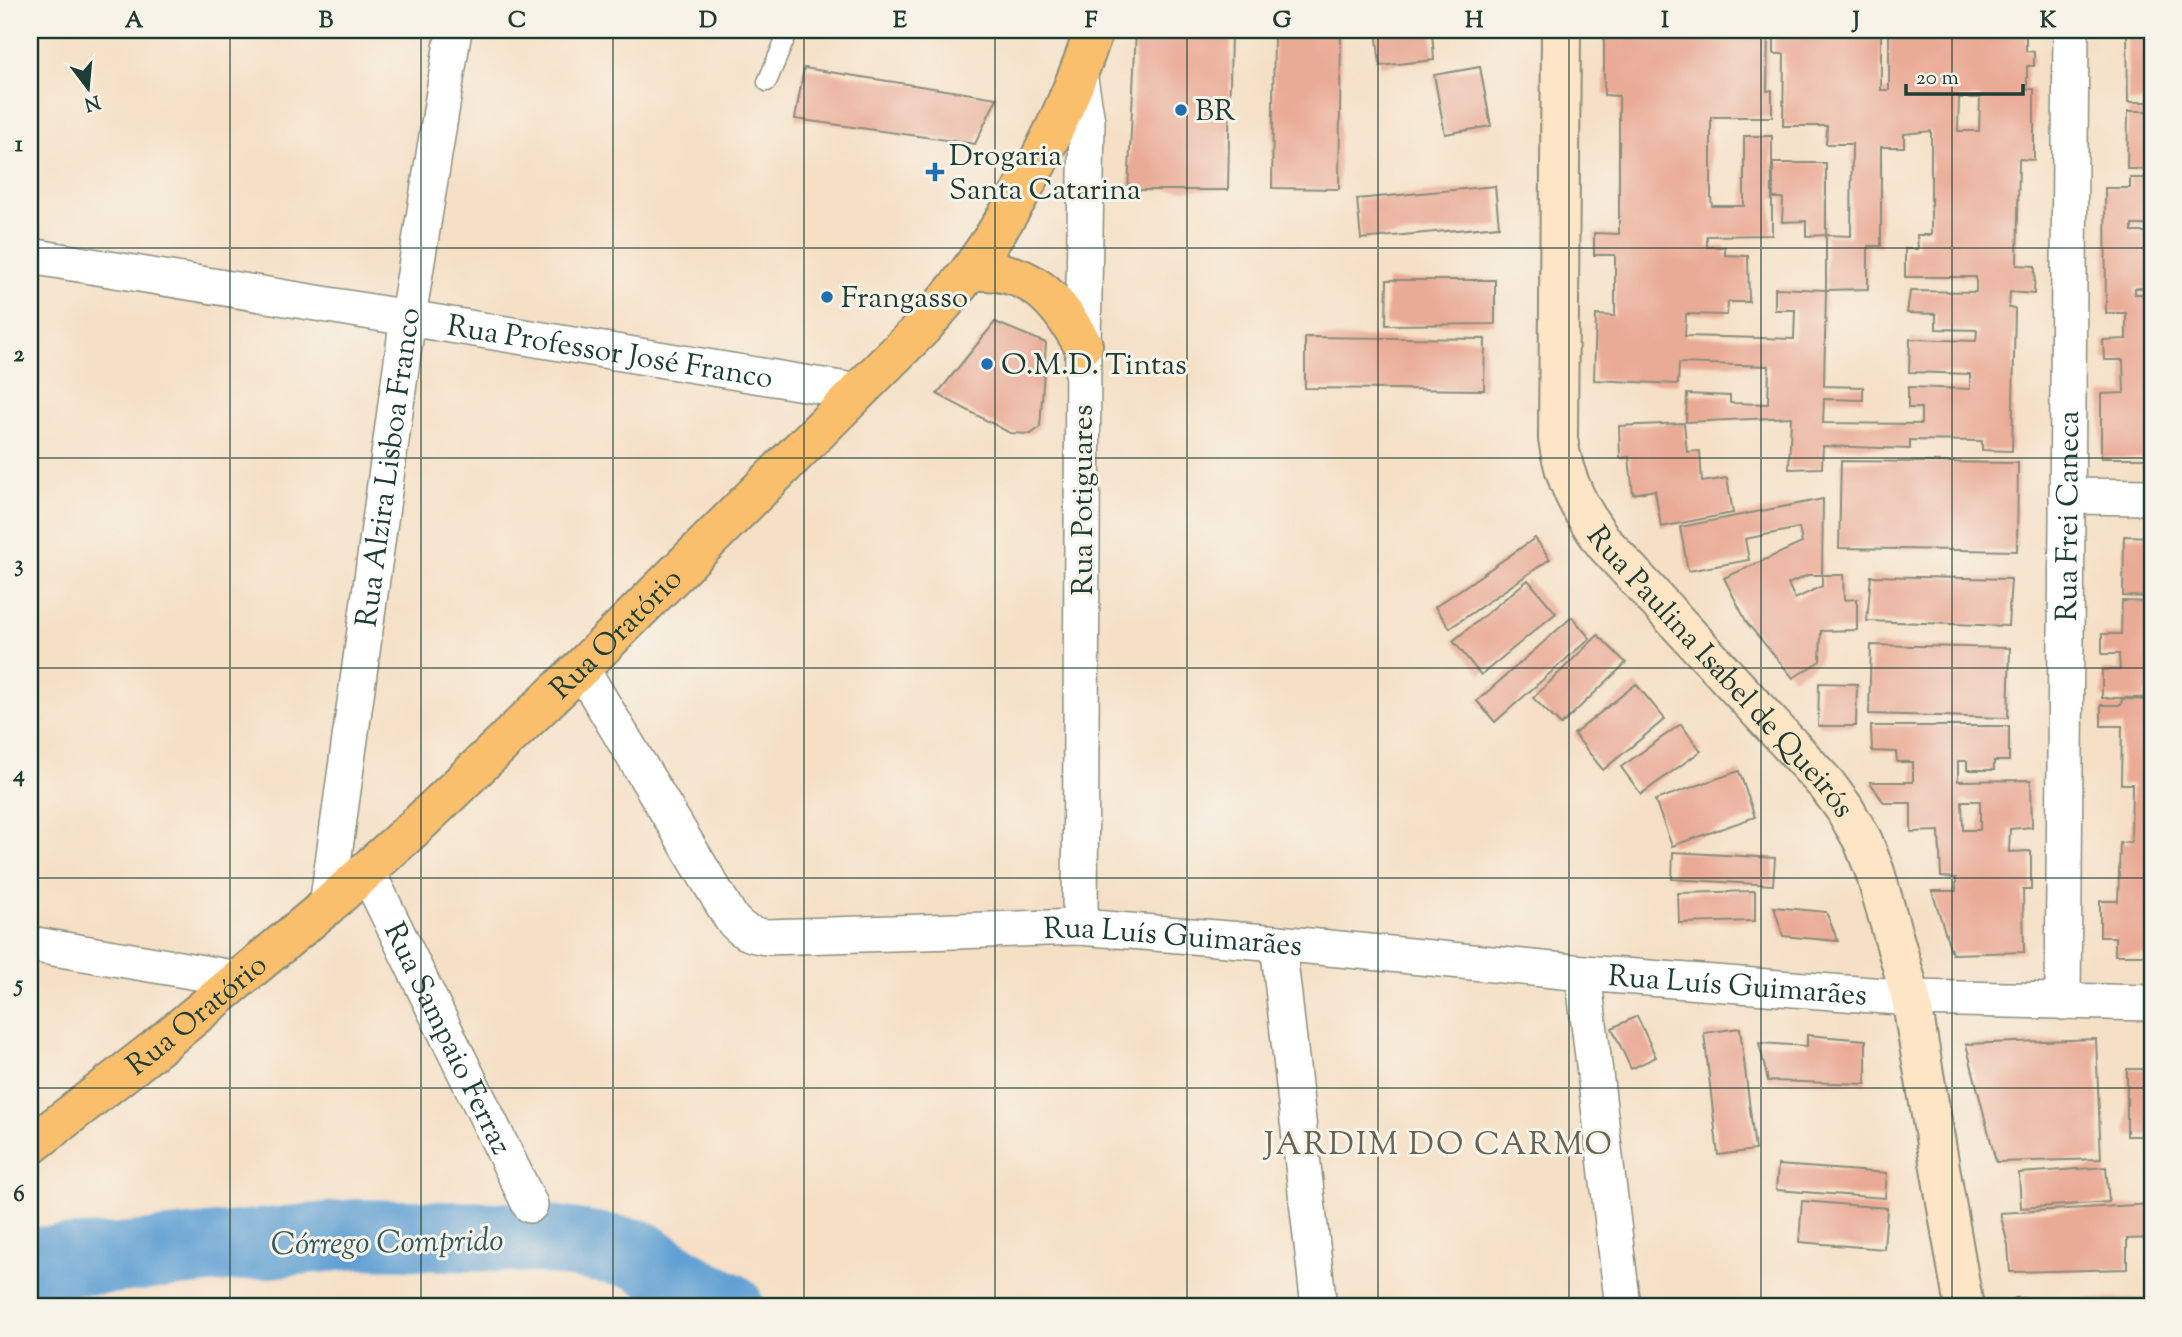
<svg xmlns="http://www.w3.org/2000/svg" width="2182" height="1337" font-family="'Sorts Mill Goudy',serif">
  <rect width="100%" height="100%" fill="#f7f3e8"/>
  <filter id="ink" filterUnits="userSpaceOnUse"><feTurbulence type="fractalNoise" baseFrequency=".0143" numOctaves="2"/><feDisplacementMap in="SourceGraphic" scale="14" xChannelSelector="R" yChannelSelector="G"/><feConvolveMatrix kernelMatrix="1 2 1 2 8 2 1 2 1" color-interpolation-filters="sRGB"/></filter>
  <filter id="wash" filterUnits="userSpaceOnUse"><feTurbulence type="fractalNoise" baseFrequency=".00686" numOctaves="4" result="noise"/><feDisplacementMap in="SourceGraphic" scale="28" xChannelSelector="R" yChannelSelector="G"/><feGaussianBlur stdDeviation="1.57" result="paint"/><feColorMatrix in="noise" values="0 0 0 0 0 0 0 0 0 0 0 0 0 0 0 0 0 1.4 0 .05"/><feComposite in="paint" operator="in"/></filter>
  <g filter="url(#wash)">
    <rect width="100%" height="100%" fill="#f5e0c6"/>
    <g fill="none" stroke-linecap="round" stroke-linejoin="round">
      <polyline stroke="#60a0d3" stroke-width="70" points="30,1262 110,1259 357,1234 540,1238 638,1254 699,1293 729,1307"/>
    </g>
    <g id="blocks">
      <g fill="#eaab96" fill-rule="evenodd">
        <polygon points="1136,30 1231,30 1228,190 1128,190"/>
        <polygon points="1274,30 1341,30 1339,189 1272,188"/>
        <polygon points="1376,30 1432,30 1434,60 1380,66"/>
        <path d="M1604 30H1768L1767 91 1772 90V117H1711V198L1712 206H1744V136H1772V235L1707 236V247H1725V255L1748 256 1749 302H1728L1727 315 1686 314 1685 336 1794 339 1795 310H1775V288L1826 290V235L1851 236 1852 144H1826L1827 126H1783L1784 54H1774V30H1881V90H1889V31L2026 30V51L2034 52V66H2027V89H2034V160L2019 159 2017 265 2035 266 2034 294 2010 292 2009 308 2015 309 2012 451 1982 450V441L1910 440V449L1823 446 1822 468 1789 469 1791 417 1686 422 1687 394 1730 396V403L1768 404 1769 366 1679 363 1678 384 1594 380 1596 315 1615 316V255H1594V233L1619 234V96L1604 95ZM1959 98H1980L1979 131H1958ZM1931 131V235H1917L1918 249H1905V277H1976V292L1910 291 1907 313 1936 314V329L1977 330 1976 341 1910 339 1909 372 1970 374V389L1908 387V408H1921V424L1823 423 1824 399 1863 400V387L1824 386 1826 290 1868 289V246H1881V147H1904V134Z"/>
        <polygon points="2127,30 2152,30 2152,102 2128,102"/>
        <polygon points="1480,67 1491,126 1445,134 1434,75"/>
        <polygon points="804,68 997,98 975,144 795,119"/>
        <polygon points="2128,111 2152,111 2152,169 2127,169"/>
        <polygon points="1773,163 1826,163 1826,235 1806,236 1806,221 1782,222 1783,198 1773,198"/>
        <polygon points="2130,178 2152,178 2152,225 2132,225 2132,232 2152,232 2152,288 2135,288 2135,294 2152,294 2152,458 2101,458 2101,394 2124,393 2123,360 2104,360 2103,340 2126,339 2126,313 2106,313 2105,188 2130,188"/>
        <polygon points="1495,186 1499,226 1361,239 1357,199"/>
        <polygon points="1387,280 1495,280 1495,324 1386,325"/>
        <polygon points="995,322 1046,343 1040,427 1031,434 1010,433 937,394"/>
        <polygon points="1305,337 1485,339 1484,390 1305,388"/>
        <polygon points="1684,423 1687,452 1700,451 1702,482 1727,478 1733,513 1661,527 1655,490 1633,494 1629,457 1620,458 1619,426"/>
        <polygon points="1841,461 2018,463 2017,551 1839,548"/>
        <polygon points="1823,499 1822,575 1808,575 1788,584 1795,599 1822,586 1822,575 1843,575 1844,600 1857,599 1857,630 1821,631 1820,661 1793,678 1747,623 1724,578 1802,543 1799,528 1745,539 1749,560 1688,571 1680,527"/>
        <polygon points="2124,536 2152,537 2152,597 2123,596"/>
        <polygon points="1535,538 1550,559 1450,628 1435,607"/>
        <polygon points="1871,576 2011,579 2008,626 1867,621"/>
        <polygon points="1528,580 1556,613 1481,675 1453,641"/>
        <polygon points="2122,601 2152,602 2152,693 2145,693 2145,698 2102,698 2102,670 2120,670 2119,654 2102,654 2102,634 2121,634"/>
        <polygon points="1572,617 1590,638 1495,722 1477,701"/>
        <polygon points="1598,635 1626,663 1561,725 1533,698"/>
        <polygon points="1871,645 2010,648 2008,718 1869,714"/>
        <polygon points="1819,683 1857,684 1856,726 1818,726"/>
        <polygon points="1636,684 1665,719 1603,770 1574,734"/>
        <polygon points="2122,699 2152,700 2152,955 2115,955 2115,937 2100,937 2100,901 2118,901 2120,843 2131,842 2132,784 2121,784 2122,726 2101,726 2101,705 2121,705"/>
        <polygon points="1681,724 1701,751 1641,794 1621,767"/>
        <path d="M1871 726H2009V761H1994V770H1967V761H1958V781L2031 780 2032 827 2010 829 2009 852 2031 851V890H2023L2024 952 1952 954 1932 891H1956V878L1941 877 1939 831 1911 832V803H1884L1870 782H1913V762H1897L1896 752 1872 751ZM1962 801H1980V830H1963Z"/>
        <polygon points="1739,771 1755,817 1672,846 1655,800"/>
        <polygon points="1673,852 1775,858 1773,885 1672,879"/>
        <polygon points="1755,891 1755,921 1679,923 1678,893"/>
        <polygon points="1774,907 1826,912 1838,941 1783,936"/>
        <polygon points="1637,1016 1656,1057 1631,1069 1612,1028"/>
        <polygon points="1740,1028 1755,1150 1718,1155 1704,1033"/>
        <polygon points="1807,1035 1866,1040 1866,1084 1768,1081 1759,1043 1807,1046"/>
        <polygon points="2096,1039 2101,1159 1996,1162 1966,1044"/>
        <rect x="2127" y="1069" width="25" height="67"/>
        <polygon points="1778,1165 1887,1173 1885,1198 1776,1190"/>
        <polygon points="2106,1167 2109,1202 2021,1208 2019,1173"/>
        <polygon points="1802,1201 1887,1208 1884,1249 1799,1242"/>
        <polygon points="2152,1204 2152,1238 2127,1239 2127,1269 2010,1272 2008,1245 2000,1213"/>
        <polygon points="2015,1298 2152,1299 2152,1307 2015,1307"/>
      </g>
    </g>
  </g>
  <g filter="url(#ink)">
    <use href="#blocks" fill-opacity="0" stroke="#8a8e7d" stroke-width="2"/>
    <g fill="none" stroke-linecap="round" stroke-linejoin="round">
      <g stroke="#8a8e7d" stroke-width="21">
        <polyline id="lane" points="767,82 789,30"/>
      </g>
      <g stroke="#8a8e7d" stroke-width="38">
        <g id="street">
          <polyline points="1079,73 1087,121 1083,345 1080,927"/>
          <path id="s1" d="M30 256 859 392"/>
          <polyline points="2067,496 2152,497"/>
          <path id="s2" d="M581 668 731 918C741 931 750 935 767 937L1080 927 1278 943 1583 973 1911 998 2152 1003"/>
          <path id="s3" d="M367 871 530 1205"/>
          <path id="s4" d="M327 906 408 317 454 30"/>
          <polyline points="1278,943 1319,1307"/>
          <polyline points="30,944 239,979"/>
          <polyline points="1583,973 1623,1307"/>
          <path id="s5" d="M2063 1002 2071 30"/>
        </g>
      </g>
      <g stroke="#8a8e7d" stroke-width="42">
        <g id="secondary">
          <path id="s6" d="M1561 30 1558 439C1564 481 1580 510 1604 543L1827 785 1844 808 1863 841 1875 872 1911 998 1964 1307"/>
        </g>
      </g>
      <g stroke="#8a8e7d" stroke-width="42">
        <g id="primary">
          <path d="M970 271C1030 268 1056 297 1083 345"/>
          <path id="s7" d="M30 1146 155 1049 327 906 413 829 581 668 924 326C940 307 957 289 972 268 1024 196 1066 115 1094 30"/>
        </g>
      </g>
      <use href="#lane" stroke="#fff" stroke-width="18"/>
      <use href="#street" stroke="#fff" stroke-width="35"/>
      <use href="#secondary" stroke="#fde5c5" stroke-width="38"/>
      <use href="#primary" stroke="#f9bf6d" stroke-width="38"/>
    </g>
  </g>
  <path fill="none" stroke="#1f3d34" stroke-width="2" stroke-opacity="0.55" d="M230 30V1307M421 30V1307M613 30V1307M804 30V1307M995 30V1307M1187 30V1307M1378 30V1307M1569 30V1307M1761 30V1307M1952 30V1307M30 248H2152M30 458H2152M30 668H2152M30 878H2152M30 1088H2152"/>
  <g fill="#1f6fb2" stroke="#f7f3e8" stroke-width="2.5">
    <circle cx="1181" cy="110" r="7"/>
    <path d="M931.5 161.5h7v7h7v7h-7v7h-7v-7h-7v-7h7z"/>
    <circle cx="827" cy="297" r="7"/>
    <circle cx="987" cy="364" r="7"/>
  </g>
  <g text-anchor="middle" stroke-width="6" stroke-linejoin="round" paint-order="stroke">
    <g font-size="30" fill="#1f3d34" stroke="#f7f3e8" text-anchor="start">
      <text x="1195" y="120">BR</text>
      <text x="949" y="165">Drogaria<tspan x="949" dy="34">Santa Catarina</tspan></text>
      <text x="841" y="307">Frangasso</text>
      <text x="1001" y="374">O.M.D. Tintas</text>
    </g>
    <g font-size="30" fill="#1f3d34" stroke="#f7f3e8">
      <text dy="10" stroke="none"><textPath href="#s1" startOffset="588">Rua Professor José Franco</textPath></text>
      <text dy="10" stroke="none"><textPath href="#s4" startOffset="443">Rua Alzira Lisboa Franco</textPath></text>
      <text transform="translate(1082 500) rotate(-90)" y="10">Rua Potiguares</text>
      <text dy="10" stroke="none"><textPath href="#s5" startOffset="486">Rua Frei Caneca</textPath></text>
      <text dy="10" stroke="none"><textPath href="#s7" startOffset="779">Rua Oratório</textPath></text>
      <text dy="10" stroke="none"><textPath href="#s6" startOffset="698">Rua Paulina Isabel de Queirós</textPath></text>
      <text dy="10" stroke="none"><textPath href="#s2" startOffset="740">Rua Luís Guimarães</textPath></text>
      <text dy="10" stroke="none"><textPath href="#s2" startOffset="1307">Rua Luís Guimarães</textPath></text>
      <text dy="10" stroke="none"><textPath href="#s7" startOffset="212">Rua Oratório</textPath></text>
      <text dy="10" stroke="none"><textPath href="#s3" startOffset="186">Rua Sampaio Ferraz</textPath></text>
    </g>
    <g font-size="32" letter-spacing="2" fill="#666456" stroke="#f7f3e8">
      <text x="1439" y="1154">JARDIM DO CARMO</text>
    </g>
    <g font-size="32" font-style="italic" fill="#325b64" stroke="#f7f3e8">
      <text transform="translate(387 1241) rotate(-1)" y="11">Córrego Comprido</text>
    </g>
  </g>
  <rect width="2182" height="1337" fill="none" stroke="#f7f3e8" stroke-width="77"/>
  <g transform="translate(88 88) rotate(164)" stroke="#f7f3e8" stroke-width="5" paint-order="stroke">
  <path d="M0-5L12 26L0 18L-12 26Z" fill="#1f3d34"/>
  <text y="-10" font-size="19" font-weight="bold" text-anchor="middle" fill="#1f3d34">N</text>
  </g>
  <path d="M1906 84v10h117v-10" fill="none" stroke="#1f3d34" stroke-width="3.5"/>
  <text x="1916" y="84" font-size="21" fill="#1f3d34" stroke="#f7f3e8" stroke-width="5" paint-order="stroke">20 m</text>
  <rect x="38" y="38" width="2106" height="1260" fill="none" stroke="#1f3d34" stroke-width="2.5"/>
  <g font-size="23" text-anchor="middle" font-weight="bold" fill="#1f3d34">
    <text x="134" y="27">A</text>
    <text x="326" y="27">B</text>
    <text x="517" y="27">C</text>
    <text x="708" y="27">D</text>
    <text x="900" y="27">E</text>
    <text x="1091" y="27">F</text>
    <text x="1282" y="27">G</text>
    <text x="1474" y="27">H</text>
    <text x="1665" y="27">I</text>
    <text x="1856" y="27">J</text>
    <text x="2048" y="27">K</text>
    <text x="19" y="151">1</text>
    <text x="19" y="361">2</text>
    <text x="19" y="571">3</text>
    <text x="19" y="781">4</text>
    <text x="19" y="991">5</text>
    <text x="19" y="1201">6</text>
  </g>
</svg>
